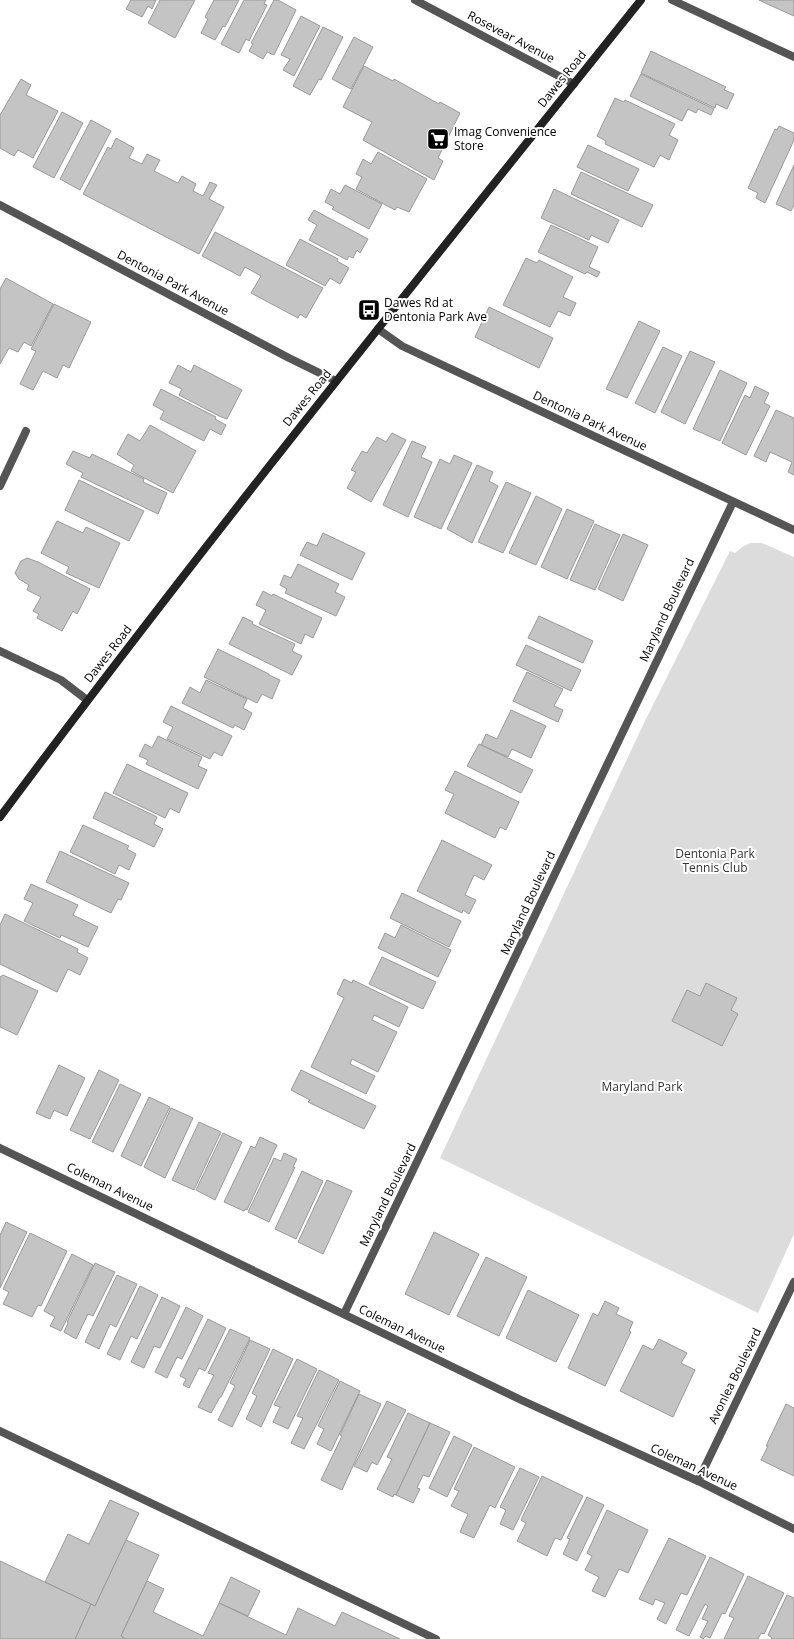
<svg xmlns="http://www.w3.org/2000/svg" width="794" height="1639" font-family="'Open Sans',sans-serif">
  <rect width="100%" height="100%" fill="#fff"/>
  <polygon fill="#dcdcdc" points="750,543 762,543 794,557 794,1234 758,1313 440,1158 643,725 730,551 735,553 742,547"/>
  <g fill="#c4c4c4" stroke="#999">
    <polygon points="131,0 156,0 152,9 148,6 142,17 126,9"/>
    <polygon points="160,0 195,0 175,38 148,23"/>
    <polygon points="214,0 239,0 225,27 223,26 215,40 201,33 208,19 205,17"/>
    <polygon points="244,0 266,0 264,4 267,5 249,41 246,39 239,53 221,44"/>
    <polygon points="274,0 278,0 296,10 274,55 267,52 263,59 249,51 253,44 251,43"/>
    <polygon points="759,0 794,0 794,16 765,3"/>
    <polygon points="301,16 320,26 294,76 283,70 290,59 281,55"/>
    <polygon points="323,27 343,37 321,80 319,79 310,95 293,86"/>
    <polygon points="354,37 373,47 351,89 332,79"/>
    <polygon points="651,51 726,87 724,90 734,94 727,109 716,104 715,108 641,73"/>
    <polygon points="364,66 393,81 394,79 439,104 440,102 460,113 438,158 443,161 434,180 363,140 372,122 343,107"/>
    <polygon points="641,74 714,109 711,115 698,109 696,113 688,109 682,121 630,96"/>
    <polygon points="21,79 31,85 26,95 58,111 33,158 18,150 14,156 0,148 0,115"/>
    <polygon points="615,98 624,102 625,100 675,124 669,135 678,140 669,160 660,155 654,167 605,144 606,141 597,136"/>
    <polygon points="62,112 83,123 54,178 33,167"/>
    <polygon points="91,120 111,131 80,190 60,179"/>
    <polygon points="779,126 794,133 794,140 765,203 756,198 758,193 748,188 775,129 777,130"/>
    <polygon points="116,138 134,148 129,158 142,164 147,154 160,160 154,171 178,183 182,176 196,184 193,191 203,196 210,182 217,185 209,199 224,207 199,254 83,194 108,147 111,149"/>
    <polygon points="588,145 639,169 628,191 577,167"/>
    <polygon points="378,152 427,179 409,212 397,207 395,210 356,189 362,177 356,174 363,159 371,164"/>
    <polygon points="794,165 794,205 791,211 776,204"/>
    <polygon points="581,172 653,205 642,227 571,194"/>
    <polygon points="345,185 382,204 369,229 332,209 334,207 325,202 331,189 340,194"/>
    <polygon points="554,189 619,220 608,243 591,235 589,240 541,218"/>
    <polygon points="314,210 368,239 360,253 357,250 353,258 349,256 347,260 309,240 317,225 308,220"/>
    <polygon points="551,225 598,247 589,267 600,272 597,277 587,272 585,274 538,252"/>
    <polygon points="215,232 323,288 306,318 300,314 298,318 251,293 261,276 245,267 240,276 202,256"/>
    <polygon points="300,239 338,259 337,261 349,268 340,284 330,278 325,286 286,265"/>
    <polygon points="526,258 537,263 539,260 573,277 563,297 576,303 570,316 558,311 550,327 503,305"/>
    <polygon points="6,278 53,304 31,346 24,342 18,352 9,348 0,364 0,289"/>
    <polygon points="54,304 91,322 69,368 63,365 57,378 43,371 33,390 20,384 36,351 31,349"/>
    <polygon points="489,307 553,338 539,368 475,337"/>
    <polygon points="639,321 660,331 627,398 606,389"/>
    <polygon points="663,347 682,356 655,413 635,403"/>
    <polygon points="690,351 715,362 685,424 661,412"/>
    <polygon points="178,365 191,372 194,365 242,390 227,419 219,416 179,395 182,389 169,383"/>
    <polygon points="720,370 747,383 720,441 693,429"/>
    <polygon points="755,386 769,393 764,403 770,406 746,455 722,443 745,395 750,398"/>
    <polygon points="161,389 216,417 215,419 226,425 221,435 210,429 204,441 160,419 164,411 153,405"/>
    <polygon points="776,410 794,418 794,475 788,472 792,462 770,452 766,462 754,456"/>
    <polygon points="150,425 196,451 173,493 131,471 134,465 117,454 128,434 140,441"/>
    <polygon points="392,433 406,440 371,502 347,488 356,472 351,470 362,451 367,453 377,437 386,442"/>
    <polygon points="412,441 426,447 421,457 432,462 408,517 383,505"/>
    <polygon points="73,451 90,458 92,454 144,479 143,482 167,493 158,514 81,477 83,473 66,464"/>
    <polygon points="454,455 472,463 441,529 414,517 440,459 450,464"/>
    <polygon points="477,465 493,472 489,481 498,486 472,543 447,529"/>
    <polygon points="79,480 144,511 129,541 65,510"/>
    <polygon points="506,482 531,493 503,553 478,542"/>
    <polygon points="536,496 562,509 536,565 509,553"/>
    <polygon points="567,509 594,521 567,579 541,567"/>
    <polygon points="57,521 83,533 86,527 120,543 99,588 66,573 69,567 41,553"/>
    <polygon points="595,524 620,535 595,590 570,580"/>
    <polygon points="323,533 365,553 352,580 300,555 307,542 317,546"/>
    <polygon points="623,534 648,545 623,601 598,589"/>
    <polygon points="27,558 38,562 90,589 77,614 73,611 62,631 37,618 39,614 33,611 41,597 27,590 29,585 19,579 15,573 21,561"/>
    <polygon points="298,564 339,584 335,592 345,597 336,616 285,593 287,589 280,585 284,575 291,578"/>
    <polygon points="263,591 272,596 273,594 322,618 313,638 305,634 301,644 259,624 266,610 256,605"/>
    <polygon points="539,616 593,641 583,663 528,638"/>
    <polygon points="243,617 253,622 252,624 295,644 292,651 302,656 292,675 229,644"/>
    <polygon points="526,645 581,670 571,691 516,665"/>
    <polygon points="218,649 269,674 269,675 280,680 272,699 262,694 257,703 204,677"/>
    <polygon points="527,672 563,689 554,706 563,710 558,722 513,701"/>
    <polygon points="206,680 247,699 243,708 252,713 244,730 235,725 233,728 182,703 190,687 200,693"/>
    <polygon points="171,706 232,736 222,756 214,752 210,759 167,739 173,727 163,722"/>
    <polygon points="511,710 546,726 531,758 512,749 508,757 481,745 486,734 497,739"/>
    <polygon points="158,736 202,757 198,766 207,770 198,789 146,764 148,760 139,756 145,744 152,748"/>
    <polygon points="479,744 533,770 521,793 467,766"/>
    <polygon points="127,764 188,793 179,813 170,808 165,818 113,793"/>
    <polygon points="455,771 519,802 506,830 500,827 495,838 445,813 454,794 445,790"/>
    <polygon points="105,792 157,817 154,824 163,829 154,847 93,818"/>
    <polygon points="83,825 129,846 127,849 136,854 129,870 119,865 115,874 70,852"/>
    <polygon points="442,840 492,865 484,880 474,875 465,895 476,900 469,914 463,910 462,913 417,891"/>
    <polygon points="60,851 129,883 121,900 118,899 111,913 46,882"/>
    <polygon points="31,884 78,905 73,915 98,927 88,947 61,935 60,938 24,921 33,903 24,899"/>
    <polygon points="402,893 461,921 449,947 390,918"/>
    <polygon points="5,914 78,949 77,952 88,958 80,975 68,969 57,992 0,964 0,925"/>
    <polygon points="401,925 451,950 438,977 378,948 385,933 395,938"/>
    <polygon points="382,957 436,982 423,1009 369,984"/>
    <polygon points="3,975 38,991 17,1035 0,1027 0,977"/>
    <polygon points="344,979 352,983 353,980 408,1007 399,1027 374,1015 372,1020 397,1032 378,1072 352,1059 350,1064 375,1076 366,1094 311,1067 344,998 337,994"/>
    <polygon points="706,983 737,998 731,1010 738,1014 722,1046 672,1021 687,990 700,996"/>
    <polygon points="59,1065 85,1078 67,1116 54,1110 50,1119 36,1113"/>
    <polygon points="99,1070 119,1080 90,1139 70,1130"/>
    <polygon points="301,1070 376,1106 364,1129 308,1102 310,1100 291,1090"/>
    <polygon points="120,1084 141,1094 113,1152 92,1142"/>
    <polygon points="149,1097 170,1107 141,1166 121,1156"/>
    <polygon points="171,1108 193,1118 165,1178 144,1167"/>
    <polygon points="199,1122 221,1132 194,1190 172,1180"/>
    <polygon points="223,1133 242,1142 215,1200 196,1190"/>
    <polygon points="260,1137 277,1145 247,1210 245,1209 244,1211 224,1202 251,1146 255,1148"/>
    <polygon points="284,1153 297,1159 293,1167 295,1167 269,1222 248,1212 274,1158 281,1161"/>
    <polygon points="302,1171 323,1181 296,1239 275,1229"/>
    <polygon points="327,1180 352,1191 323,1254 298,1242"/>
    <polygon points="6,1222 27,1232 0,1288 0,1235"/>
    <polygon points="434,1232 479,1254 449,1315 405,1294"/>
    <polygon points="30,1233 67,1251 41,1306 38,1305 32,1317 3,1304 9,1292 3,1289"/>
    <polygon points="72,1254 93,1265 61,1331 50,1326 55,1317 44,1311"/>
    <polygon points="486,1257 527,1277 499,1336 457,1316"/>
    <polygon points="95,1263 115,1272 93,1316 88,1314 76,1339 64,1332 68,1323 67,1322"/>
    <polygon points="117,1275 137,1284 116,1327 110,1324 99,1349 85,1342"/>
    <polygon points="140,1286 158,1295 137,1339 131,1336 120,1360 107,1354"/>
    <polygon points="528,1290 579,1315 556,1362 506,1338"/>
    <polygon points="162,1297 180,1306 160,1348 154,1346 144,1368 131,1362"/>
    <polygon points="605,1301 619,1308 616,1314 633,1322 629,1331 631,1332 605,1386 568,1368 593,1313 598,1316"/>
    <polygon points="186,1307 203,1316 182,1359 177,1357 167,1378 155,1372"/>
    <polygon points="208,1319 226,1328 205,1371 199,1368 189,1388 183,1385 186,1379 180,1376"/>
    <polygon points="230,1329 250,1338 221,1397 220,1397 211,1413 198,1407 214,1375 208,1373"/>
    <polygon points="659,1339 687,1353 681,1363 695,1370 673,1417 620,1391 643,1345 653,1350"/>
    <polygon points="250,1340 270,1349 232,1427 218,1420 235,1386 230,1383"/>
    <polygon points="273,1349 293,1359 261,1427 246,1419 257,1396 252,1393"/>
    <polygon points="297,1359 317,1369 288,1429 273,1422 280,1407 274,1405"/>
    <polygon points="319,1370 339,1380 304,1449 291,1443 303,1418 297,1416"/>
    <polygon points="340,1381 360,1391 331,1451 317,1444 324,1429 318,1426"/>
    <polygon points="359,1394 381,1404 342,1490 321,1480 342,1436 340,1435"/>
    <polygon points="387,1401 406,1410 377,1465 372,1462 367,1472 354,1466"/>
    <polygon points="786,1404 794,1408 794,1476 761,1460 768,1446 766,1446"/>
    <polygon points="408,1413 430,1423 396,1495 394,1494 393,1497 377,1489 392,1459 387,1457"/>
    <polygon points="430,1423 450,1432 429,1477 423,1475 417,1488 420,1489 413,1503 396,1495"/>
    <polygon points="454,1436 472,1445 447,1497 429,1488"/>
    <polygon points="474,1447 515,1467 495,1508 490,1505 474,1538 460,1532 468,1514 451,1506 459,1491 454,1489"/>
    <polygon points="520,1468 539,1477 513,1530 500,1524 506,1510 500,1507"/>
    <polygon points="542,1476 583,1496 561,1540 555,1538 547,1556 517,1541 526,1523 521,1520"/>
    <polygon points="587,1497 604,1505 577,1561 563,1554 570,1539 567,1538"/>
    <polygon points="110,1500 139,1513 95,1606 45,1582 68,1534 89,1544"/>
    <polygon points="607,1510 648,1530 628,1573 619,1569 605,1597 592,1591 599,1577 585,1570 592,1556 587,1553"/>
    <polygon points="669,1538 706,1556 687,1595 681,1593 666,1624 657,1619 665,1603 655,1599 653,1605 639,1599"/>
    <polygon points="126,1540 159,1555 121,1636 126,1639 75,1639 91,1604 95,1606"/>
    <polygon points="710,1557 744,1574 725,1614 722,1613 710,1638 706,1636 703,1639 700,1637 708,1621 702,1619 708,1606 705,1604 689,1636 676,1630"/>
    <polygon points="0,1561 91,1604 75,1639 0,1639"/>
    <polygon points="748,1576 784,1593 764,1634 761,1633 758,1639 724,1639 734,1618 729,1616"/>
    <polygon points="231,1577 260,1591 248,1616 219,1603"/>
    <polygon points="147,1581 164,1589 153,1612 203,1636 219,1603 286,1635 298,1608 335,1626 342,1612 400,1639 126,1639 121,1636"/>
    <polygon points="787,1595 794,1598 794,1639 771,1639 772,1638 768,1635"/>
  </g>
  <g fill="none" stroke-linecap="round" stroke-linejoin="round">
    <g stroke="#555" stroke-width="8">
      <polyline points="0,486 26,431"/>
      <polyline points="0,1431 436,1639"/>
    </g>
    <g stroke="#555" stroke-width="8">
      <polyline points="415,0 574,84"/>
      <polyline points="672,0 794,57"/>
      <polyline points="0,205 289,358 336,381"/>
      <polyline points="378,329 402,346 794,530"/>
      <polyline points="0,651 61,680 87,700"/>
      <polyline points="0,1148 519,1399 698,1481 794,1529"/>
      <polyline points="344,1314 733,502"/>
      <polyline points="698,1481 794,1282"/>
    </g>
    <path stroke="#222" stroke-width="8" d="M0 817C207 539 425 270 641 0"/>
  </g>
  <defs>
    <g id="supermarket-square" transform="scale(1.15)"><rect x="-9" y="-9" width="18" height="18" rx="4" fill="#000" stroke="#fff"/><path d="M-6-5.5h2.5l.6 2H6L4.5 2H-2.5L-4.4-4H-6ZM-1.5 3.2a1.3 1.3 0 1 0 .1 0ZM3 3.2a1.3 1.3 0 1 0 .1 0Z" fill="#fff"/></g>
    <g id="bus-square" transform="scale(1.15)"><rect x="-9" y="-9" width="18" height="18" rx="4" fill="#000" stroke="#fff"/><path d="M-5-6H5V4H4V6H2V4H-2V6H-4V4H-5ZM-3.5-4V0h7V-4ZM-3.5 1.2v1.5H-2V1.2ZM2 1.2v1.5H3.5V1.2Z" fill="#fff"/></g>
  </defs>
  <g fill-rule="evenodd">
    <use href="#supermarket-square" x="438" y="139"/>
    <use href="#bus-square" x="369" y="310"/>
  </g>
  <g text-anchor="middle" stroke-width="4" stroke-linejoin="round" paint-order="stroke">
    <g font-size="12" fill="#000" stroke="#fff">
      <text transform="translate(511 37) rotate(28)" y="4">Rosevear Avenue</text>
      <text transform="translate(562 79) rotate(-51)" y="4">Dawes Road</text>
      <text transform="translate(173 283) rotate(28)" y="4">Dentonia Park Avenue</text>
      <text transform="translate(307 398) rotate(-51)" y="4">Dawes Road</text>
      <text transform="translate(590 421) rotate(25)" y="4">Dentonia Park Avenue</text>
      <text transform="translate(667 610) rotate(-65)" y="4">Maryland Boulevard</text>
      <text transform="translate(108 654) rotate(-52)" y="4">Dawes Road</text>
      <text transform="translate(528 903) rotate(-65)" y="4">Maryland Boulevard</text>
      <text transform="translate(110 1187) rotate(26)" y="4">Coleman Avenue</text>
      <text transform="translate(388 1195) rotate(-64)" y="4">Maryland Boulevard</text>
      <text transform="translate(402 1329) rotate(26)" y="4">Coleman Avenue</text>
      <text transform="translate(735 1376) rotate(-64)" y="4">Avonlea Boulevard</text>
      <text transform="translate(694 1467) rotate(25)" y="4">Coleman Avenue</text>
    </g>
    <g font-size="12" fill="#000" stroke="#fff" text-anchor="start">
      <text x="454" y="136">Imag Convenience<tspan x="454" dy="14">Store</tspan></text>
      <text x="384" y="307">Dawes Rd at<tspan x="384" dy="14">Dentonia Park Ave</tspan></text>
    </g>
    <g font-size="12" fill="#333" stroke="#fff">
      <text x="715" y="858">Dentonia Park<tspan x="715" dy="14">Tennis Club</tspan></text>
      <text x="642" y="1091">Maryland Park</text>
    </g>
  </g>
</svg>
